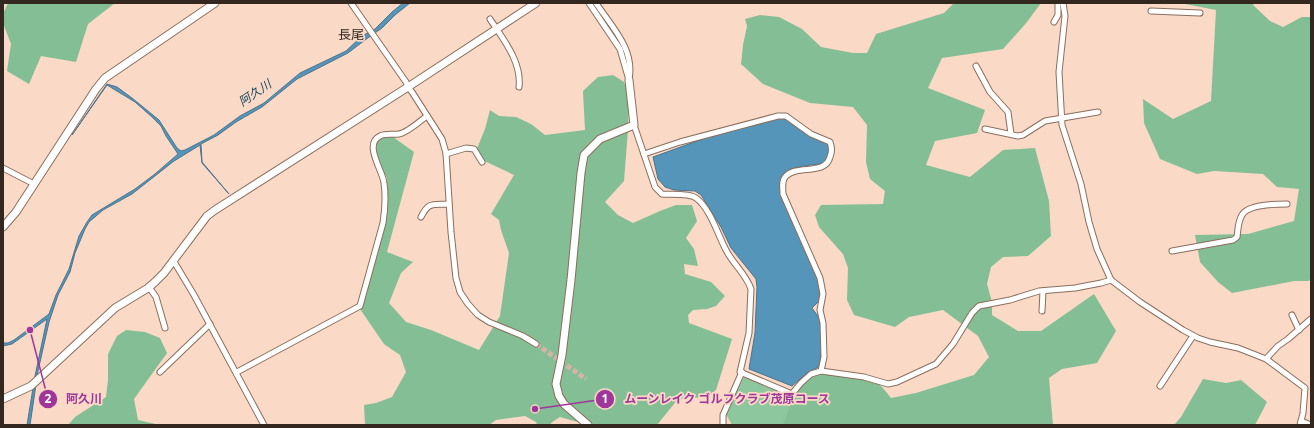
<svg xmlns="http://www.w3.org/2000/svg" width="1314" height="428" font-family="'Open Sans','Noto Sans JP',sans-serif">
  <rect width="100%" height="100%" fill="#fad9c6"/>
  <polygon fill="#8cc79d" points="744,377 855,425 732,425 726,414"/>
  <g fill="#83be95">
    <polygon points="8,3 115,3 88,24 76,62 41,56 29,84 7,71 11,44 3,23 3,14"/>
    <path d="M954 3H1041L1027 22 1003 49 942 58 928 88 985 110 977 133 935 141 926 165 970 177 1003 150 1035 148 1049 201 1051 236 1028 256 1003 257 991 267 987 284 992 302V315L1018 331H1041L1094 294 1116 331 1097 363 1062 369 1049 378 1053 425H783C790 407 796 387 812 376 821 370 865 378 876 382 881 385 887 393 891 398L916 393 974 375 989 357 978 336 943 310 909 317 895 327 854 315 847 300 848 268 843 254 819 227 815 215 821 205 883 204 885 191 870 179 866 162 867 125 853 107 810 103 763 84 741 64 743 45 747 26 745 19 760 15 779 17 802 29 821 47 853 53H867L876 34 944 13Z"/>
    <polygon points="1180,3 1254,3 1253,5 1270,21 1283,27 1302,17 1311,17 1311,277 1309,281 1294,281 1232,293 1218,282 1200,262 1195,235 1248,234 1294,221 1299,189 1277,187 1263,174 1214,171 1197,174 1160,159 1144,123 1143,99 1173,119 1211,101 1216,10"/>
    <polygon points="613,75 624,82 629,95 628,130 624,181 605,202 618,215 633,223 660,211 676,205 692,205 697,221 686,238 694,249 698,266 684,264 685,274 711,282 725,296 716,306 707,309 693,310 688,315 689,323 732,339 716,390 707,397 678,399 657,425 588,425 560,417 551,423 551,425 537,425 536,422 525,416 496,420 489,425 365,425 364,405 376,403 392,397 406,372 400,355 384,344 360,309 387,218 388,196 387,178 377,158 376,151 377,143 381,138 393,137 414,152 387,252 413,262 401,273 389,303 406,322 431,330 479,350 500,316 509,253 501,230 499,220 491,214 514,175 474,156 485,129 490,110 499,116 516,117 531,124 545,135 585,130 583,91 598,77"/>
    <polygon points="126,330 145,332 160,338 167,353 134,399 138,420 160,425 68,425 75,417 106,397 108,380 108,354 117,336"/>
    <polygon points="1203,379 1226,383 1241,380 1267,402 1255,425 1174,425 1181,417"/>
  </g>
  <g fill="#5695ba" stroke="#4c748c">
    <polygon points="403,3 410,3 395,15 382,28 365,40 348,53 297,79 262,107 236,122 218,135 201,144 202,162 229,194 202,163 200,145 174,161 132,194 103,210 89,222 85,229 75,253 70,272 58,295 49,322 38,371 30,425 27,425 35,376 47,319 12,344 3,346 3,343 8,343 14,340 49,314 56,295 69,269 79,236 87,222 92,215 135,189 155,174 178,154 166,136 161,126 152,117 135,102 107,85 72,135 107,84 117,87 132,98 159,120 177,148 181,151 185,150 214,135 240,116 264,103 300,73 346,51 362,36 375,29 392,12"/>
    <path d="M786 116 824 141 829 146V156L824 163C807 167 781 163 780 187L817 275 821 295 819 301 812 308 820 319 822 349 820 364 817 368 807 373 792 386 749 369 755 333 757 287 756 279 731 248 721 227 701 195 695 191 674 190 665 187 658 179 653 157 722 132 761 124 767 119Z"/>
  </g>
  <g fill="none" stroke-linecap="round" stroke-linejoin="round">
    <polyline stroke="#d2b5a5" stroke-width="5" stroke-dasharray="5 2.5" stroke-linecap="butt" points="536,344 586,379"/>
    <g stroke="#8a6e5c" stroke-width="7">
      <g id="street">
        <polyline points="351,3 406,82 408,87 412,92 442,139 446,153 451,232 456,278 460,292 468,304 478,315 489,322 523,336 536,344"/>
        <polyline points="589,3 620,49 629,80"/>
        <path d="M596 3C611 26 635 49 629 79"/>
        <polyline points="1063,3 1065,16 1059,72 1062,125 1081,184 1089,222 1097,249 1111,280 1140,302 1183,330 1198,338 1210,342 1238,348 1266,359 1305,388 1303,413 1300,425"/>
        <polyline points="1151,11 1200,13"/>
        <path d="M490 19C503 39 522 62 519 87"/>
        <polyline points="1054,22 1058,15 1058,3"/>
        <polyline points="976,66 990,92 1008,112 1011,134"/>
        <path d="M634 125 655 187 662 194C671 195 689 193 696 198 710 208 718 235 726 250 733 264 746 274 751 289L749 333 740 372 792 394"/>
        <polyline points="985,129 1018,136 1023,135 1045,121 1098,112"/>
        <polyline points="446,154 466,148 474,149 482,162"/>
        <path d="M644 154 680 142 778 116H786L811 134 830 142C832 147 832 152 830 157 825 176 798 164 786 176 781 181 783 188 783 194L820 278 823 294 820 310 823 323 824 357 821 371"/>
        <polyline points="3,168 34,184"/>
        <path d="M421 217C429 201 433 205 449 204"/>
        <path d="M1172 251 1233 240 1237 237C1238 230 1238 221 1242 215 1248 204 1276 204 1287 204"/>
        <polyline points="173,260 194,295 264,425"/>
        <polyline points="149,287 156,297 165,328"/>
        <polyline points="1042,311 1043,291"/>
        <polyline points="1292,315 1299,330"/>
        <polyline points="1266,359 1278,346 1288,339 1311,319"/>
        <polyline points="160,372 210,324"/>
        <path d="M237 372 360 306 383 223C385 210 386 197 384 183 383 171 363 144 380 136 386 133 393 135 399 134 407 133 420 121 427 116"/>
        <polyline points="1160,386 1193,336"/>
        <polyline points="790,396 801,383 811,374 821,371 864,377 888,384 897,382 936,364 953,344 972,313 979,306 1010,300 1039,291 1075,288 1101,283 1111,280"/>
        <polyline points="1301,421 1311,425"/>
        <polyline points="723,425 723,415 742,372"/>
      </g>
    </g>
    <g stroke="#8a6e5c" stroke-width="9">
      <g id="secondary">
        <polyline points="3,227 16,212 96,89 105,78 215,3"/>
        <polyline points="3,399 31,386 115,308 148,288 155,282 164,273 207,216 215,210 408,87 536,3"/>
        <polyline points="588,425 564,404 559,396 556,384 562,355 571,280 581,173 584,155 600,139 634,125 629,80"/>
      </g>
    </g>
    <use href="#street" stroke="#fff" stroke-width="5"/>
    <use href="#secondary" stroke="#fff" stroke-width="7"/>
  </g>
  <g text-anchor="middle" stroke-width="3.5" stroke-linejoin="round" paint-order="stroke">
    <g font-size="12" font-style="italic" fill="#10445e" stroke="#fad9c6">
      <text transform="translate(255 93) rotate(-34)" y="4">阿久川</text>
    </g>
    <g font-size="13" fill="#33271f" stroke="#fad9c6">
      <text x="351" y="39">長尾</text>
    </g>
  </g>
  <path fill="none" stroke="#9f379b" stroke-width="1.5" d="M535 409L605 399M30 330L48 399"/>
  <g fill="#9f379b" stroke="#fad9c6" stroke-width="1.5">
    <circle cx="535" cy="409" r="4"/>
    <circle cx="30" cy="330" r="4"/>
    <circle cx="605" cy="399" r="10"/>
    <circle cx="48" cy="399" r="10"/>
  </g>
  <g font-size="12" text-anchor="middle" font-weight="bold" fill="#fff">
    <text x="605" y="403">1</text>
    <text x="48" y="403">2</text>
  </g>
  <g font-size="12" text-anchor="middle" font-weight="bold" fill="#9f379b" stroke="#fad9c6" stroke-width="3.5" stroke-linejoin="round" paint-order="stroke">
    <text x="727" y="403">ムーンレイク ゴルフクラブ茂原コース</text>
    <text x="84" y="403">阿久川</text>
  </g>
  <rect width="1314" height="428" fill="none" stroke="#33271f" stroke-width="8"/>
</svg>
